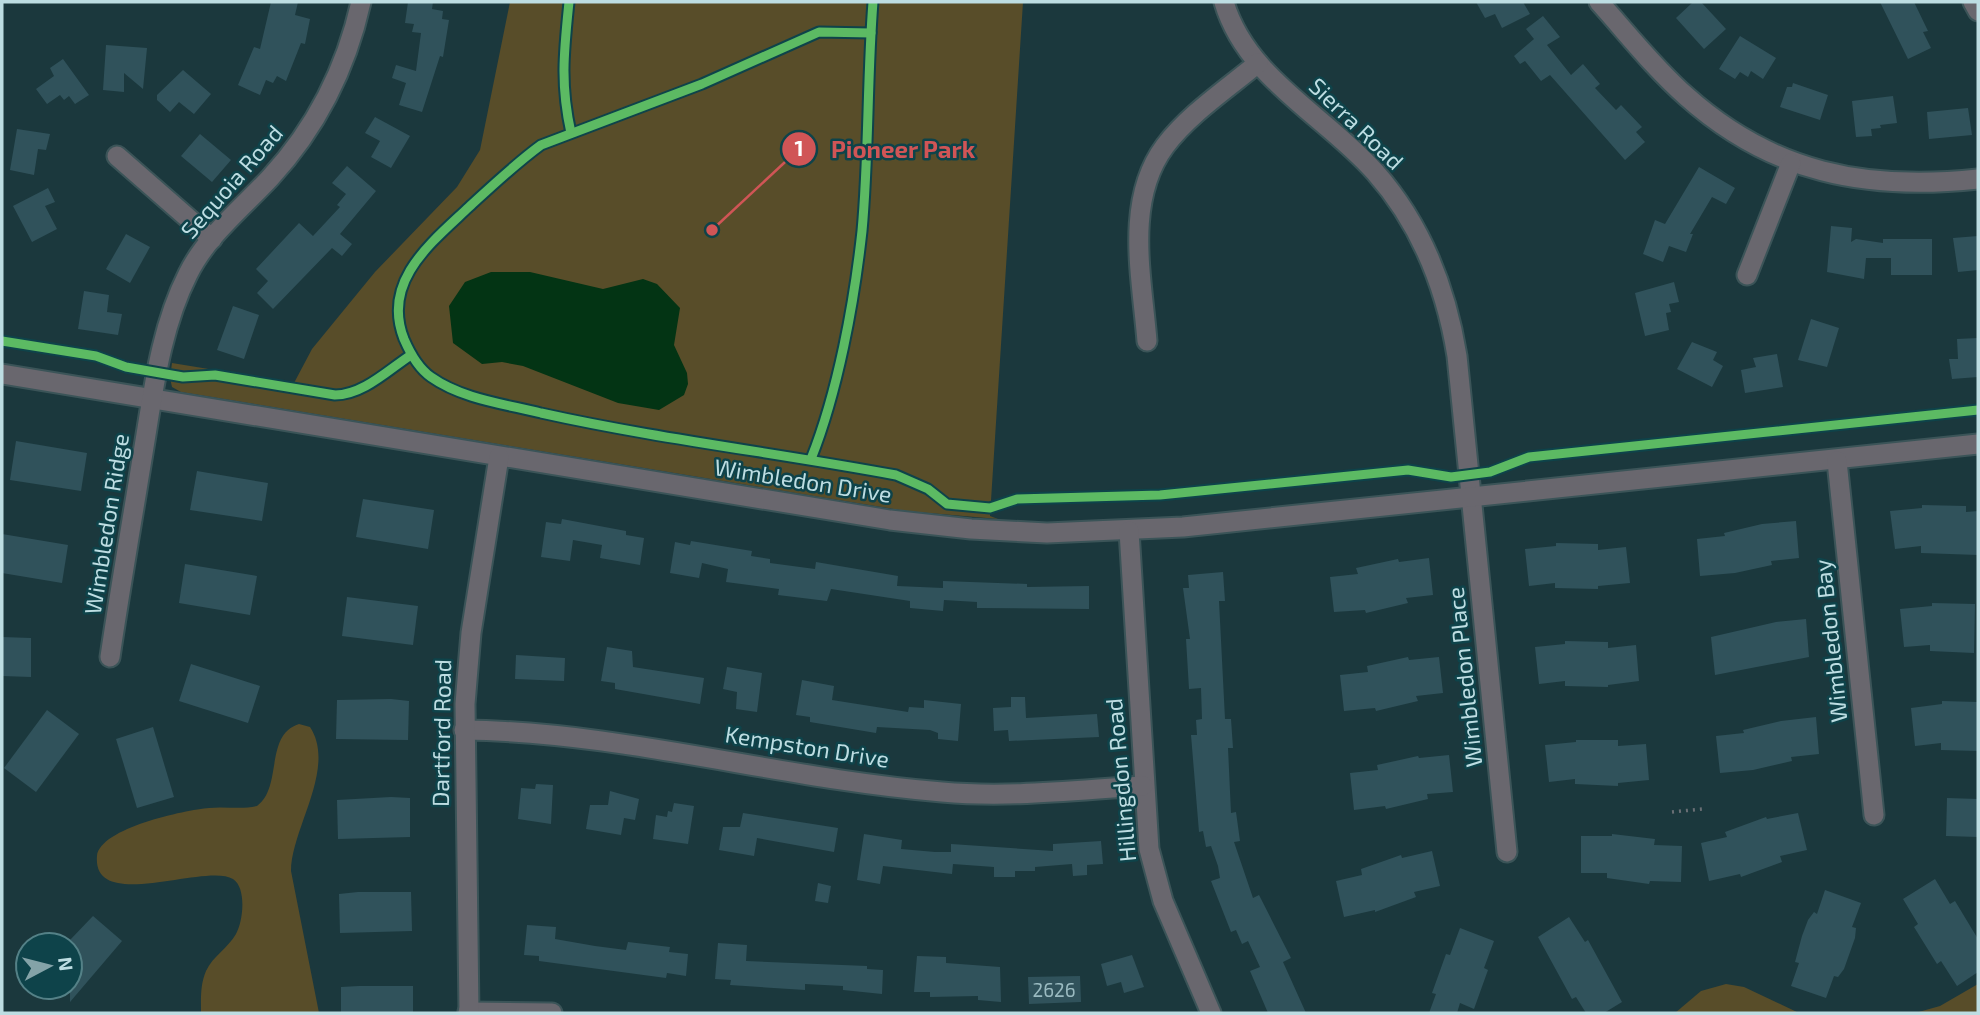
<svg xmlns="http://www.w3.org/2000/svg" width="1980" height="1015" font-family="'Exo 2',sans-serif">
  <rect width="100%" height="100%" fill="#1b383d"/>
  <g fill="#584d29">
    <polygon points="510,2 1023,2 990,516 998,519 906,511 832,499 181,392 172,387 170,378 172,363 294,383 312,349 375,272 457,187 480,150"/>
    <path d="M299 724 310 727C337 768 291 829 291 871L319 1013H201C201 999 200 985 206 971 213 956 228 948 236 934 243 922 247 888 233 879 206 862 92 914 97 856 100 828 185 810 209 808 225 806 242 810 257 806 283 787 264 735 299 724Z"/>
    <polygon points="1726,984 1744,987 1799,1013 1675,1013 1701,991"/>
    <polygon points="1978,984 1978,1013 1915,1013 1940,1006"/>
  </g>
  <polygon fill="#033414" points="491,272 530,272 603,289 643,279 657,284 680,308 674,345 687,373 688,384 684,395 659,410 618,403 523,366 502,362 482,364 453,343 449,306 465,282"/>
  <g fill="#30525b">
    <polygon points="271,2 298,2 295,15 310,19 305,44 301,43 286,81 277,76 273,83 266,80 260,95 238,85 254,47 260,49"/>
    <polygon points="408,2 433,2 432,9 443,11 442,19 449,20 443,57 440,56 422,112 399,105 406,83 392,78 396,65 416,71 421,33 412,32 414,24 405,23"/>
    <polygon points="1476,2 1523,2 1530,14 1502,28 1495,14 1485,18"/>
    <polygon points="1693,2 1701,2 1726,29 1704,49 1676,18"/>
    <polygon points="1880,2 1914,2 1928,31 1923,32 1931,48 1908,59"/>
    <polygon points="1543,16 1560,37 1547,45 1571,75 1583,64 1600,84 1595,88 1616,110 1621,105 1642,127 1636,132 1645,142 1625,160 1550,75 1541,81 1525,61 1520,64 1514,56 1534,39 1526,29"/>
    <polygon points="1740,36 1776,58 1763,79 1751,71 1748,77 1740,72 1735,79 1719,69"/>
    <polygon points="106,45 147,48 143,89 124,73 124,92 103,90"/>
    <polygon points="63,59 89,95 75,104 69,96 64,100 60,95 47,104 36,89 54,76 50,68"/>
    <polygon points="183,70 211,94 194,114 179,102 170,112 157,100 157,95"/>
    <polygon points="1793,83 1828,95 1820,120 1780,107 1787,87 1792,87"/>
    <polygon points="1893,96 1897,123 1880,125 1881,128 1871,129 1872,136 1856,137 1852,101"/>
    <polygon points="1968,108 1972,135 1929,139 1927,112"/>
    <polygon points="375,117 410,136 391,168 371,157 380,141 365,133"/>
    <polygon points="17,129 50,134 46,150 38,149 34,175 10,170"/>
    <polygon points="200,134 231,160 212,182 181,156"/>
    <polygon points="347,166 376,191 340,234 352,244 342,256 332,248 273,309 257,293 268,281 256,269 299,223 313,236 340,207 337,205 346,194 332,183"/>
    <polygon points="1699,167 1735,188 1726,204 1712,197 1690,234 1693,234 1686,252 1669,246 1663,262 1643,254 1655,220 1665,224"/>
    <polygon points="48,188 55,202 45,206 57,229 32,242 13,206"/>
    <polygon points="1831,226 1852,228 1851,242 1856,239 1883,243 1883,239 1932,239 1932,275 1891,275 1891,258 1866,258 1864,279 1827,272"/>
    <polygon points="126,234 150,247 130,283 106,269"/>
    <polygon points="1978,236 1978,270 1958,272 1953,238"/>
    <polygon points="1674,282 1679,302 1669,304 1671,312 1666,313 1669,330 1645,336 1635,293"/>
    <polygon points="84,291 109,295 107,312 122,314 118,335 78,329"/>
    <polygon points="233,306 259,315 244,359 217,350"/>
    <polygon points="1811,319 1839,328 1827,367 1798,360"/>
    <polygon points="1978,338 1978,377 1952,379 1949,359 1958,359 1957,339"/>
    <polygon points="1692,342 1717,352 1713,360 1723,366 1712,387 1677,369"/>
    <polygon points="1777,354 1783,387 1745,393 1741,370 1756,367 1753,358"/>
    <polygon points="16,441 87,453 81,491 10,480"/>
    <polygon points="197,471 268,483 262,521 190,510"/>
    <polygon points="363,499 434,510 428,549 356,537"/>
    <polygon points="1922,505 1966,506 1966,512 1978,511 1978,555 1921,553 1921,546 1895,549 1890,511 1922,508"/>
    <polygon points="562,519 626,531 626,535 644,538 640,565 600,558 602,545 573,540 570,561 541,557 546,522 561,524"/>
    <polygon points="1796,521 1799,558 1771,561 1772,565 1735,573 1700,576 1697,539 1725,536 1724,533 1762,524"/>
    <polygon points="2,534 68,545 62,583 2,573"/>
    <polygon points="691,541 752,551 751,556 770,559 770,563 815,569 816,562 898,576 897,586 943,588 943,581 1027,584 1027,587 1089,586 1089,609 977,608 977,602 944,600 943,611 910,608 910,601 831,589 827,601 778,595 779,589 726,582 728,569 702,563 699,578 670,573 675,542 690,545"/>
    <polygon points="1556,543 1598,544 1598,550 1626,547 1630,583 1598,586 1598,589 1555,588 1555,583 1529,586 1525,549 1556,546"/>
    <polygon points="1429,558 1433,595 1406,598 1408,603 1366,613 1365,610 1334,612 1330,577 1358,574 1356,568 1398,559 1399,562"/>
    <polygon points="185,564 257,576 250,615 179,603"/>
    <polygon points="1223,572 1225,601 1219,601 1225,719 1231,719 1233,748 1228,748 1231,813 1236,812 1240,841 1234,842 1253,898 1259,895 1291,958 1283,962 1306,1013 1268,1013 1250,971 1260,967 1248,941 1242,944 1236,930 1231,932 1211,881 1220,878 1218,866 1211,846 1206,847 1203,831 1199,832 1191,735 1197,735 1196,720 1202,719 1201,688 1189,689 1186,639 1190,639 1183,588 1189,588 1188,575"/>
    <polygon points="347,597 418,606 413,645 342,636"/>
    <polygon points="1932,603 1975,604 1974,653 1930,651 1930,645 1904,647 1900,609 1932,606"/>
    <polygon points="1806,619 1809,657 1715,675 1711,637 1776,622"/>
    <polygon points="2,637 31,638 31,677 2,676"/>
    <polygon points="1565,641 1608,642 1608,648 1636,645 1639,681 1608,685 1608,687 1565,686 1565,681 1539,684 1535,647 1565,644"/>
    <polygon points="607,647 632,651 633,667 704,678 700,704 615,689 615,683 601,681"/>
    <polygon points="516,655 565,658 564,681 515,679"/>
    <polygon points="1408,657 1409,660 1439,657 1443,693 1416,696 1418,701 1376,711 1375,708 1344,711 1340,675 1368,672 1367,666"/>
    <polygon points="191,664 260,686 248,723 179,701"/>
    <polygon points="727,667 762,673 757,712 736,709 737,692 723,689"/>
    <polygon points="802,680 834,686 832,700 908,712 909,707 924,708 924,700 961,704 958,741 938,739 938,733 930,730 877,727 876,733 810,722 810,717 796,715"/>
    <polygon points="1011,697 1025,697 1026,718 1097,714 1099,737 1009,741 1008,730 994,731 993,708 1011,707"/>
    <polygon points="391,699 409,701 408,740 336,739 337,700"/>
    <polygon points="1942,701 1978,702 1978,751 1941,750 1941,743 1915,746 1911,708 1942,704"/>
    <polygon points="47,710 79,734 36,792 4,768"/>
    <polygon points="1816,717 1819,754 1791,757 1792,761 1753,770 1720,773 1716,736 1744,733 1743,730 1781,721"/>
    <polygon points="153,727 174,797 137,808 116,739"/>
    <polygon points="1576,740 1618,740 1618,746 1646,744 1649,780 1618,783 1618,786 1575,784 1575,779 1549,782 1545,745 1576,742"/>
    <polygon points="1449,755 1453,792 1427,794 1428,799 1386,809 1385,806 1354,810 1350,773 1378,770 1377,765 1418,756 1419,758"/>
    <polygon points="536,784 553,785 551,824 518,819 521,788 535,789"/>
    <polygon points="610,791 639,799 635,820 624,818 621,835 586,829 590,805 608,805"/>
    <polygon points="391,797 410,798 410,837 338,839 337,800"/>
    <polygon points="1947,798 1978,799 1978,837 1946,836"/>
    <polygon points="674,803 694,806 688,844 653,839 656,815 667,817 668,811 672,812"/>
    <polygon points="743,813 838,828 834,852 757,838 754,856 719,850 723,827 740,827"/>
    <polygon points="1798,813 1807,850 1780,856 1782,862 1741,877 1740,874 1709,881 1701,843 1727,837 1725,832 1766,817 1767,819"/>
    <polygon points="864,834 902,840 901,849 935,852 951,852 951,844 1053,851 1053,844 1101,841 1103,864 1087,865 1087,875 1073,876 1072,864 1035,867 1035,871 1015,871 1015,877 994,877 994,867 953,864 952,874 883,866 880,884 857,880"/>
    <polygon points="1612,834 1655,839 1654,845 1682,846 1681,882 1650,881 1649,884 1607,878 1607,873 1581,873 1581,836 1612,836"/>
    <polygon points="1432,851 1440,886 1414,892 1416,897 1375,912 1375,910 1344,917 1336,881 1362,875 1361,869 1401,855 1402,858"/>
    <polygon points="1935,879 1950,904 1955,901 1978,939 1978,972 1957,986 1941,961 1937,964 1914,927 1918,924 1903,899"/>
    <polygon points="818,883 831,886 828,903 815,901"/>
    <polygon points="1825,890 1861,903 1852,927 1856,928 1855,938 1844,969 1838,977 1834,976 1826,998 1791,986 1799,963 1795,962 1802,936 1808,920 1814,912 1817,914"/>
    <polygon points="358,892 411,892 412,931 340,933 339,894"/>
    <polygon points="93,916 122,941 70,1002 70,940"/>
    <polygon points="1569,917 1585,942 1588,940 1622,1002 1604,1013 1586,1013 1576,997 1572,999 1538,937"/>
    <polygon points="527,925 556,927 555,939 595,946 626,950 628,942 670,947 669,952 688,954 686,976 667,973 666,978 539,961 539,956 524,955"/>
    <polygon points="1460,928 1494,941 1484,968 1488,970 1474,1009 1460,1003 1457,1013 1429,1013 1436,994 1432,993 1446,954 1450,955"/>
    <polygon points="718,943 747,945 746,961 867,966 867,969 883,970 882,994 843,990 843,986 805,984 805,990 730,985 731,980 715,979"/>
    <polygon points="1132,955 1144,987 1124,993 1121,982 1107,986 1101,964"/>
    <polygon points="917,956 946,957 946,963 1000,967 1001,1002 978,1000 978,996 930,997 930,992 914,992"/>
    <polygon points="1080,976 1081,1002 1029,1004 1028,977"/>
    <polygon points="359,986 413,986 413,1013 341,1013 341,987"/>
  </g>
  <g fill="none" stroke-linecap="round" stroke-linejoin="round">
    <g stroke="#3b5458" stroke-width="23">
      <g id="minor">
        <path d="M1224 2C1246 78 1326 116 1375 172 1421 224 1446 288 1457 356L1507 852"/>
        <path d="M1599 2C1627 33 1654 68 1686 96 1772 173 1866 191 1978 179"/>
        <polyline points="1973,2 1978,11"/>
        <polyline points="117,156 212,239"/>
        <polyline points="1747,275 1791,163"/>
        <path d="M1147 341C1142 278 1124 201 1165 146 1189 114 1227 89 1258 63"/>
        <polyline points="2,374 890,520 971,529 1047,533 1183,527 1978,444"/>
        <polyline points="1837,461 1874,815"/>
        <polyline points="1129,531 1149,849 1163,901 1211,1013"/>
        <path d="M110 657C120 589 132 521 143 453 153 394 160 329 188 274 206 237 242 208 270 178 317 127 346 69 361 2"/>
        <path d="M464 730C626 732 781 779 942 792 1009 798 1076 790 1143 786"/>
        <polyline points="468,1012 552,1013"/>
        <polyline points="469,1013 465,704 471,633 499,457"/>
      </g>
    </g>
    <polyline stroke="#6a6f75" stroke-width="3.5" stroke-dasharray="2 5" stroke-linecap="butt" points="1672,812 1702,809"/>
    <use href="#minor" stroke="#69676e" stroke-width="19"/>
    <g stroke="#0e434a" stroke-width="13">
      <g id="cycleway">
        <path d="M569 2C564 51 560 84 571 133"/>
        <path d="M871 33 819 32 702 84 541 145C515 164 493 185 469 207 432 242 381 281 404 339 410 353 418 368 431 377 462 399 505 404 541 413 658 439 778 453 896 475L928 489 947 504 990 508 1017 499 1160 495 1408 470 1451 477 1490 472 1529 457 1978 410"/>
        <path d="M2 341 96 356 126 367 183 377 215 375 335 395C363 395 388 370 411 355"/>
        <path d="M811 459C838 391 854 304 862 231 869 155 867 78 873 2"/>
      </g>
    </g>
    <use href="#cycleway" stroke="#5cba63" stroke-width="9"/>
  </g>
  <g text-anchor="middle" stroke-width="5" stroke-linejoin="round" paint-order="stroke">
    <g font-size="19" fill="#9abac0">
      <text x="1054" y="997">2626</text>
    </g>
    <g font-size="23" fill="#bddde2" stroke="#0e434a">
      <text transform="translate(1356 124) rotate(44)" y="8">Sierra Road</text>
      <text transform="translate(232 182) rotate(-49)" y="8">Sequoia Road</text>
      <text transform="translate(803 481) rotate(9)" y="8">Wimbledon Drive</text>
      <text transform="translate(107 524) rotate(-81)" y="8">Wimbledon Ridge</text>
      <text transform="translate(1831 641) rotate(-96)" y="8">Wimbledon Bay</text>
      <text transform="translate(1465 677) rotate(-96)" y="8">Wimbledon Place</text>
      <text transform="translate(442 733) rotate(-89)" y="8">Dartford Road</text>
      <text transform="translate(807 747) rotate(9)" y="8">Kempston Drive</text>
      <text transform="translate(1121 780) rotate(-95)" y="8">Hillingdon Road</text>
    </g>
  </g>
  <path fill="none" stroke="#d05556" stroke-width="2.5" d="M712 230L799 149"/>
  <g fill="#d05556" stroke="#0e434a" stroke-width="2.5">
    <circle cx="712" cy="230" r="7"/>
    <circle cx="799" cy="149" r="18"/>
  </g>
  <g font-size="21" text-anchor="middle" font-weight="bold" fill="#fff">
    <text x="799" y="156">1</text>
  </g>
  <g font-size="24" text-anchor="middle" font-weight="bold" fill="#d05556" stroke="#0e434a" stroke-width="5" stroke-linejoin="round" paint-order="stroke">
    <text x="903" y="158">Pioneer Park</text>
  </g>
  <rect width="1980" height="1015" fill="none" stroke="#bddde2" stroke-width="7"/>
  <g transform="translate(49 966) rotate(83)"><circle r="33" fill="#0e434a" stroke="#548187" stroke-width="2"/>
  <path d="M0-5L12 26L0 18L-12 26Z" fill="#84a3a8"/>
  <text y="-10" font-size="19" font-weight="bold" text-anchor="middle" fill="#bddde2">N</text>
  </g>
</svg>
